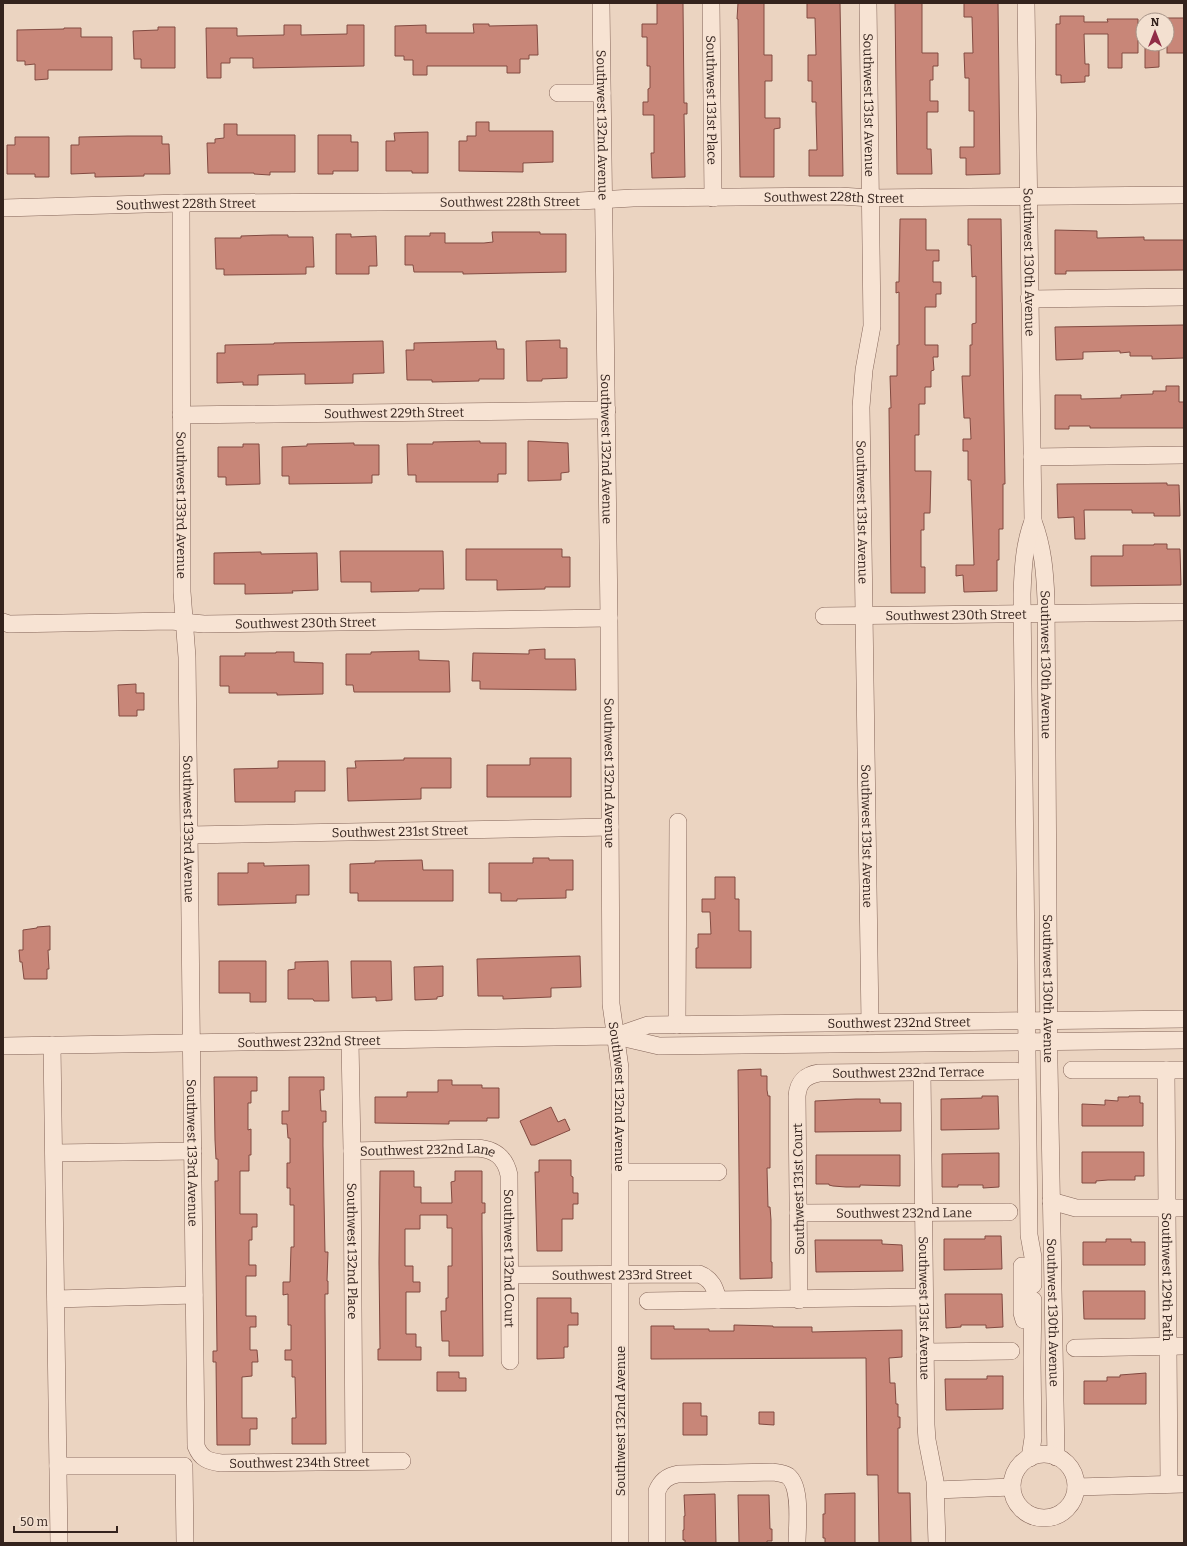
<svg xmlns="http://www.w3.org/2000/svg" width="1187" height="1546" font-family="Bitter,serif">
  <rect width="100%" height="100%" fill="#ebd4c1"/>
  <g fill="#c88678" stroke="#824a41">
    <polygon points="657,3 683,3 684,103 687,103 687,114 684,114 685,177 652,178 651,153 654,153 654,115 643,115 643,102 648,102 648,89 650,88 650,66 647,66 647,37 642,37 642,24 657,24"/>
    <polygon points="738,3 764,3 764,55 772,55 772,81 765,81 765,118 780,118 780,128 774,129 774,177 740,177 738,19 737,19"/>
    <polygon points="807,3 840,3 843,176 809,176 809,150 817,150 816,113 816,102 812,102 812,81 808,81 808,55 816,55 815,18 807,18"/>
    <polygon points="895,3 922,3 922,53 938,53 938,66 933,66 933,80 930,80 930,101 938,101 938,112 927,112 927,149 931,149 932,174 897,174"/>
    <polygon points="964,3 998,3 1000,174 966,175 966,158 960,158 960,147 974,147 974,111 969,111 969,78 965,78 964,53 973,53 972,17 964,17"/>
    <polygon points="1060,16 1084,16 1084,22 1108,22 1107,19 1138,19 1138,53 1122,53 1122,68 1108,68 1108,34 1084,34 1085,64 1089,64 1089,76 1085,76 1085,82 1061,83 1061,75 1056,75 1056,24 1060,24"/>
    <rect x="1167" y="18" width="17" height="35"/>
    <polygon points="473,24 489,24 489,26 537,25 538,55 529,55 529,59 520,59 520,73 507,73 507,66 427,66 427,75 413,75 413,60 404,60 404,56 395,56 395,26 426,25 426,33 474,33"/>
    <polygon points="284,25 301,25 301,35 347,34 347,25 364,25 364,66 253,68 253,58 230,58 230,63 221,63 221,78 207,78 206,28 237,28 237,36 284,35"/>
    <polygon points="158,27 175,27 175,68 141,68 141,59 134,59 133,31 158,30"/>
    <polygon points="64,28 81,28 81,37 112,37 112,70 48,70 48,79 35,80 35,64 25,65 25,61 17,61 17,30 64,29"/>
    <polygon points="1145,44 1159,44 1159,67 1145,68"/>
    <polygon points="476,122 489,122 489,131 553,131 553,162 523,163 523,172 459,171 459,141 467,141 467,136 476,136"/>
    <polygon points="224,124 237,124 237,135 295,135 295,172 270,172 270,175 254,174 254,173 208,173 207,143 215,143 215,139 224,138"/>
    <polygon points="428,132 428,173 412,173 412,171 386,171 386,141 395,141 394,133"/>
    <polygon points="318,135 351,135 351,142 358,142 358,171 333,171 333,174 318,174"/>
    <polygon points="128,136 162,136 162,144 169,144 170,174 144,174 144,176 95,177 95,173 71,174 71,145 79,145 79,137"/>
    <polygon points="15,137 49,137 49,177 35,177 35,174 7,174 7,145 15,145"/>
    <polygon points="900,219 926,219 926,250 939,250 939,261 933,261 933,282 941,282 941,294 936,294 936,307 925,307 925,345 938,345 938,357 933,357 934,370 931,371 931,387 925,387 925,404 919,404 919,435 915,435 915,471 931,471 930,513 924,513 924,530 921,530 921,567 925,567 925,593 891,593 889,408 891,408 890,376 897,376 897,345 899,345 899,292 896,293 896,282 899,282"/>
    <polygon points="968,219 1001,219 1005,484 1003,484 1003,529 999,529 999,560 997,560 997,591 964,592 963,575 956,576 956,565 974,565 971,480 968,480 968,451 963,451 963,439 971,439 970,418 964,418 962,376 970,376 970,345 972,345 972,324 976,323 976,276 972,277 971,245 968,245"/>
    <polygon points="1055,230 1097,231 1097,238 1144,237 1144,240 1184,240 1184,270 1066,271 1066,274 1055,274"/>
    <polygon points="492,232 540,232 540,234 566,234 566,272 463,274 463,272 414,272 413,265 405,265 405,236 430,236 430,233 445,233 445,243 484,243 493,242"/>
    <polygon points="336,234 351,234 351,237 376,236 377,266 369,266 369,274 336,274"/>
    <polygon points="272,235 288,235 288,237 313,237 314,267 306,267 306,274 224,275 224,269 216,269 215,238 241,238 241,236"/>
    <polygon points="1184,325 1184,358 1152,359 1152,356 1130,356 1130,352 1120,353 1120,351 1083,352 1083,359 1056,360 1055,327"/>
    <polygon points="560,340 560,348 567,348 567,378 542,379 542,381 527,381 526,341"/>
    <polygon points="383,341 384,373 353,374 353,383 305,384 305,374 258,375 258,385 243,385 243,382 217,383 217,353 225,353 225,345 274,344 274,343"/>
    <polygon points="496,341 497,349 504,349 504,379 479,379 479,381 432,382 432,380 407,380 406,350 414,350 414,343"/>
    <polygon points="1166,386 1179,386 1179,402 1184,402 1184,428 1090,428 1090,426 1069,426 1069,429 1055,429 1055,395 1081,395 1081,399 1121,398 1121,395 1153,394 1153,391 1166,391"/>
    <polygon points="480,441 480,443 506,443 506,474 498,474 498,482 416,482 416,475 408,475 407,444 433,444 433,442"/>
    <polygon points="528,441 568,443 569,472 561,473 561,480 528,481"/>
    <polygon points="354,443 354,445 379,445 379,475 372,475 372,483 289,484 289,476 282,476 282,447 307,446 307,444"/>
    <polygon points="243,444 259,444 260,484 226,485 226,477 218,477 218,447 243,447"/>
    <polygon points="1167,483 1167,485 1179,485 1180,516 1154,516 1154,513 1132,513 1132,510 1084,510 1085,539 1075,539 1074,517 1058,518 1057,484"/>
    <polygon points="1154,544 1167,544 1167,549 1180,549 1181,585 1091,586 1091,556 1123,556 1123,545 1154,545"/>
    <polygon points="466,549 562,549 562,557 570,557 570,587 545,587 545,589 497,590 497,580 466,580"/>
    <polygon points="340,551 443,551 444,589 419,589 419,591 371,592 371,582 341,582"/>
    <polygon points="261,552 261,554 317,553 318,590 292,591 293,593 245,594 245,584 214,584 214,553"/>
    <polygon points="545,649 545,659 575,659 576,690 480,689 480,681 472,681 473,653 529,654 529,650"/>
    <polygon points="419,651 419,660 449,661 450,692 354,692 353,685 346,685 346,654 371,654 371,652"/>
    <polygon points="276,652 294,652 294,662 323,663 323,694 277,695 277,693 229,693 229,686 220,686 220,656 245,656 245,653 276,653"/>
    <polygon points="136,684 136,693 144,693 144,710 137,710 137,716 119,716 118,685"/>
    <polygon points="404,758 451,758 451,788 421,788 421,799 348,801 347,768 356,768 355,761 404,760"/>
    <polygon points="530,758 571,758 571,797 487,797 487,765 530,765"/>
    <polygon points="278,761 325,761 325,791 295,791 295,802 235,802 234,769 278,768"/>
    <polygon points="533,858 549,858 549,860 573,860 573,890 566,890 566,898 517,899 517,901 501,901 501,893 489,893 489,863 533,863"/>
    <polygon points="422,860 423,870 453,870 453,901 358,901 358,893 350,893 350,864 375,863 375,861"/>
    <polygon points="248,863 264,863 264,866 309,865 309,895 296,895 296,903 218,905 218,873 248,873"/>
    <polygon points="715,877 735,877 735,899 739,899 739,931 751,931 751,968 696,968 696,948 698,948 698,934 711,934 710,912 702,912 702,899 715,899"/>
    <polygon points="50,926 50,950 48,950 49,969 47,969 47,979 24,979 22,962 20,962 19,950 23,950 23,930 37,928 37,927"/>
    <polygon points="580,956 581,987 551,988 551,997 503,999 503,996 478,996 477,959"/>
    <polygon points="219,961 266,961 266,1002 250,1002 250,993 219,993"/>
    <polygon points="328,961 329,1001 314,1001 313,999 288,999 288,970 295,969 295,962"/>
    <polygon points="351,961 391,961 392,1000 376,1001 376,997 352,998"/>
    <polygon points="443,966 443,996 437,997 437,999 415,1000 414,967"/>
    <polygon points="761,1069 761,1076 767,1076 767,1090 768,1096 770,1096 770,1168 767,1168 768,1207 770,1207 771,1220 771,1262 772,1262 772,1278 740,1279 738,1070"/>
    <polygon points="214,1077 257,1077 257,1091 251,1091 251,1103 248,1103 248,1130 251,1129 251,1155 249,1155 249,1171 240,1171 240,1214 257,1214 257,1227 252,1227 252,1240 249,1240 249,1265 256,1265 256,1276 246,1276 246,1316 256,1316 256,1327 250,1327 250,1350 257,1350 258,1362 252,1362 252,1376 242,1377 242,1418 257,1418 257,1429 250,1429 250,1445 217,1445 216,1362 213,1362 213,1351 217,1351 215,1181 218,1181 218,1159 216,1159 215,1140"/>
    <polygon points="289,1077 324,1077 324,1090 320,1090 321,1111 326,1111 326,1122 323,1122 323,1146 325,1252 328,1252 327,1281 328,1281 328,1294 325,1294 325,1308 326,1444 292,1444 292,1418 296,1418 295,1377 292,1377 292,1360 285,1360 285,1350 291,1350 291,1325 288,1325 288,1294 283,1295 283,1282 290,1282 291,1247 294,1247 294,1205 290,1205 290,1188 287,1188 287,1163 290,1163 290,1138 288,1138 287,1124 282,1124 282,1111 289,1111"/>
    <polygon points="438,1080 452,1080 452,1085 482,1085 482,1088 499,1088 499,1118 487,1118 487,1121 449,1121 449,1124 375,1123 375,1097 407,1097 407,1092 438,1092"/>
    <polygon points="982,1096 998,1096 999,1129 941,1130 941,1099 982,1098"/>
    <polygon points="1129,1096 1140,1096 1140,1103 1143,1103 1143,1126 1082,1126 1082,1104 1105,1105 1105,1100 1118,1101 1118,1097 1129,1097"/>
    <polygon points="856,1099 880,1099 880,1103 901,1103 901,1131 815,1132 815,1101"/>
    <polygon points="551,1107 558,1122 565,1119 570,1130 535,1145 531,1145 520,1121"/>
    <polygon points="1082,1152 1144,1152 1144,1176 1135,1176 1135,1180 1108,1180 1096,1181 1096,1183 1082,1183"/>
    <polygon points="999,1153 999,1187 983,1188 983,1185 958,1185 958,1187 942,1187 942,1154"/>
    <polygon points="816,1155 900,1155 900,1186 860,1185 860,1187 846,1187 833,1186 829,1185 829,1184 816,1184"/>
    <polygon points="539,1160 571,1160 571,1176 573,1177 573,1193 578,1193 578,1204 573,1204 573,1219 562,1219 562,1251 537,1251 535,1172 539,1172"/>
    <polygon points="380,1171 414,1171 414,1187 421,1187 421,1203 452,1203 451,1182 455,1181 455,1171 482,1171 482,1203 485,1203 485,1213 482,1213 482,1228 483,1356 449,1356 449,1341 442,1341 441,1311 446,1311 446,1298 448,1298 448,1266 452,1266 452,1228 447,1228 447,1215 420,1215 420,1229 405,1229 405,1266 413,1266 413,1282 420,1282 420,1292 406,1292 406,1334 416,1334 416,1347 421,1347 421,1360 378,1360 378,1349 380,1349 379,1262"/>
    <polygon points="985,1236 1001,1236 1002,1269 944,1270 944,1239 985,1239"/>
    <polygon points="1106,1239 1131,1239 1131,1242 1145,1242 1145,1265 1083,1265 1083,1242 1106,1242"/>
    <polygon points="815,1240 882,1240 882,1244 902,1245 903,1271 816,1272"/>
    <polygon points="1083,1291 1145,1291 1145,1319 1084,1319"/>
    <polygon points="945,1294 1002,1294 1003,1327 986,1328 986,1325 961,1325 961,1327 946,1328"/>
    <polygon points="537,1298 571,1298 571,1313 578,1313 578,1325 568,1325 568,1347 564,1347 564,1358 537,1359"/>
    <polygon points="734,1325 773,1326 773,1327 812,1327 812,1332 902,1330 902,1357 889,1358 890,1383 895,1383 896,1404 898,1404 898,1417 900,1417 900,1428 898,1428 898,1493 910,1493 911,1543 879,1543 878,1475 867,1475 866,1358 651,1359 651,1326 674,1326 674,1329 709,1329 709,1331 734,1331"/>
    <polygon points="437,1372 459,1372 459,1378 466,1378 466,1391 437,1391"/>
    <polygon points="1146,1373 1146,1404 1084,1404 1084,1381 1107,1381 1107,1377 1120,1377 1120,1375"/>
    <polygon points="987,1376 1003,1376 1003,1409 946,1410 945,1379 987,1379"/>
    <polygon points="683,1403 701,1403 701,1416 707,1416 707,1435 683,1435"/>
    <polygon points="759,1412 774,1412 774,1425 759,1424"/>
    <polygon points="855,1493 855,1543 825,1543 825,1538 823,1538 823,1514 825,1514 825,1494"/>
    <polygon points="715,1494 716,1543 685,1543 685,1540 683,1540 683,1530 684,1530 684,1516 685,1516 684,1495"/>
    <polygon points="738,1495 769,1495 770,1529 772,1529 772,1541 767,1541 767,1543 739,1543"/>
  </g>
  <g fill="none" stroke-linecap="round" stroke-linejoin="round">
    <g stroke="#846559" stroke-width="18">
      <g id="minor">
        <path id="s1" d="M601 3 609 618 611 1004 620 1068V1543"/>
        <path id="s2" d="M711 3 713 198"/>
        <path id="s3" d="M868 3 872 326 864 370 861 407 870 1023"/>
        <path id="s4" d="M1026 3 1033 521C1043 547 1045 573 1046 600L1049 1064 1056 1457"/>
        <polyline points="558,93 602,93"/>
        <path id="s5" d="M181 203 182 592 187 657 196 1446C201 1459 208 1461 221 1463L402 1461"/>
        <path id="s6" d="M3 208 181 203 580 201 633 198 840 196 871 198 1184 195"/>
        <polyline points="1029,299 1184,297"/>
        <path id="s7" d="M181 415 607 410"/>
        <polyline points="1032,457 1184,455"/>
        <path d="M1033 521C1024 545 1023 568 1022 594L1029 1235 1033 1257V1285"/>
        <path id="s8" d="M824 616 1184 612"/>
        <path id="s9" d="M3 622 9 624 171 621 204 624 609 618"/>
        <path id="s10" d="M189 835 610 827"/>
        <polyline points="677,1025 678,822"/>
        <path id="s11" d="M616 1036 648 1025 1184 1019"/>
        <path id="s12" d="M350 1041 352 1151 354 1461"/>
        <polyline points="52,1045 59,1543"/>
        <path id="s13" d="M3 1046 616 1036 659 1046 1184 1040"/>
        <polyline points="1072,1070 1184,1070"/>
        <path id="s14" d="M1166 1070 1169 1484"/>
        <path id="s15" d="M922 1072 926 1425 927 1440 935 1481 937 1543"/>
        <path id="s16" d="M352 1151 476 1148C494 1149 505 1156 509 1175L510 1361"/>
        <polyline points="54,1153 193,1151"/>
        <polyline points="620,1172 718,1172"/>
        <polyline points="1051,1201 1076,1208 1184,1208"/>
        <path id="s17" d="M798 1213 1009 1212"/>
        <polyline points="1022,1266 1022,1313 1024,1320"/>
        <path id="s18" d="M510 1275 699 1274C712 1279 715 1288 718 1300"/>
        <polyline points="56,1299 194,1295"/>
        <path id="s19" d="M799 1300 797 1096C798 1082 806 1075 819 1073L1015 1071"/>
        <polyline points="648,1301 924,1297"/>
        <polyline points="1075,1348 1184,1346"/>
        <polyline points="925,1352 1011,1351"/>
        <circle cx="1044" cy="1486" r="32"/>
        <polyline points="1030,1458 1033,1438 1032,1358 1033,1300"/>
        <polyline points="58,1466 184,1466 185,1543"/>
        <polyline points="1076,1487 1184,1484"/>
        <polyline points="936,1490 1012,1487"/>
        <path d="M657 1543V1491C661 1481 667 1476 678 1474L773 1472C778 1473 783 1473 788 1476 802 1487 797 1526 797 1543"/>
      </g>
    </g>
    <use href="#minor" stroke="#f7e3d3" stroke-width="17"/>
  </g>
  <g text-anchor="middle" stroke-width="3.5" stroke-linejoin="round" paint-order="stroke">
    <g font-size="13" fill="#34231d" stroke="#f3e0d0">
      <text dy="5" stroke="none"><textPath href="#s2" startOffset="97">Southwest 131st Place</textPath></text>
      <text dy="5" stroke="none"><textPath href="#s3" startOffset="102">Southwest 131st Avenue</textPath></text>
      <text dy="5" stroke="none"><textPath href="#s1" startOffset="122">Southwest 132nd Avenue</textPath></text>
      <text dy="5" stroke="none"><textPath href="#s6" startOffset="831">Southwest 228th Street</textPath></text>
      <text dy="5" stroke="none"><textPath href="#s6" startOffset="507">Southwest 228th Street</textPath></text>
      <text dy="5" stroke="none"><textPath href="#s6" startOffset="183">Southwest 228th Street</textPath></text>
      <text dy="5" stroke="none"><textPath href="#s4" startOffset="259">Southwest 130th Avenue</textPath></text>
      <text dy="5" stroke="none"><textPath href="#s7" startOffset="213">Southwest 229th Street</textPath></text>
      <text dy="5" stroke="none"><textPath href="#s1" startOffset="446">Southwest 132nd Avenue</textPath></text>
      <text dy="5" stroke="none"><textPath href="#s5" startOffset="302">Southwest 133rd Avenue</textPath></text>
      <text dy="5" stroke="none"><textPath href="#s3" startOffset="510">Southwest 131st Avenue</textPath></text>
      <text dy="5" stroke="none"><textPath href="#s8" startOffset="132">Southwest 230th Street</textPath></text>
      <text dy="5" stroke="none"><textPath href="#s9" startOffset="303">Southwest 230th Street</textPath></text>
      <text dy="5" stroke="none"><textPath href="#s4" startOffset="663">Southwest 130th Avenue</textPath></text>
      <text dy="5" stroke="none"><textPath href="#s1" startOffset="770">Southwest 132nd Avenue</textPath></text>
      <text dy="5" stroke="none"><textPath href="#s5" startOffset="626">Southwest 133rd Avenue</textPath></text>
      <text dy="5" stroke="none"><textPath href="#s10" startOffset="211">Southwest 231st Street</textPath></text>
      <text dy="5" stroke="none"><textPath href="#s3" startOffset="834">Southwest 131st Avenue</textPath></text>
      <text dy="5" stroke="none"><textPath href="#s4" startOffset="987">Southwest 130th Avenue</textPath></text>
      <text dy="5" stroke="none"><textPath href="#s11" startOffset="285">Southwest 232nd Street</textPath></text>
      <text dy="5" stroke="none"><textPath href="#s13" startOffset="306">Southwest 232nd Street</textPath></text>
      <text dy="5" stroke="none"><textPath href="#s19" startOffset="328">Southwest 232nd Terrace</textPath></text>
      <text dy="5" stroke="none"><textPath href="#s1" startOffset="1094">Southwest 132nd Avenue</textPath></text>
      <text dy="5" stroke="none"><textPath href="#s5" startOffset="950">Southwest 133rd Avenue</textPath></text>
      <text dy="5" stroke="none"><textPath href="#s16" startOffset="76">Southwest 232nd Lane</textPath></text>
      <text transform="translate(798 1189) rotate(-91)" y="5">Southwest 131st Court</text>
      <text dy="5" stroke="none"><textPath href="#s17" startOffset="106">Southwest 232nd Lane</textPath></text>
      <text dy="5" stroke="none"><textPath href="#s12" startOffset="210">Southwest 132nd Place</textPath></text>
      <text dy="5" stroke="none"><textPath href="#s16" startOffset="254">Southwest 132nd Court</textPath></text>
      <text dy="5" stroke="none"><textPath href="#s18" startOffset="112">Southwest 233rd Street</textPath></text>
      <text dy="5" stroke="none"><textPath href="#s14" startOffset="207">Southwest 129th Path</textPath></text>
      <text dy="5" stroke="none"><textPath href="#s15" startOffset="236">Southwest 131st Avenue</textPath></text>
      <text dy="5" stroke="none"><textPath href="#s4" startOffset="1311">Southwest 130th Avenue</textPath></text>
      <text transform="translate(620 1421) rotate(-90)" y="5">Southwest 132nd Avenue</text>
      <text dy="5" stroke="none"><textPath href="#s5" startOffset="1354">Southwest 234th Street</textPath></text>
    </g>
  </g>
  <rect width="1187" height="1546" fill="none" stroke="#34231d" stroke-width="8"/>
  <g transform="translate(1155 32)"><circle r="19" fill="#f3e0d0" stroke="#a79488"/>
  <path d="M0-3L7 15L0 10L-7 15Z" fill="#902c46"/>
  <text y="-6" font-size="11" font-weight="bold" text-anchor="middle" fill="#34231d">N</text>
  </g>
  <path d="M14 1526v6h103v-6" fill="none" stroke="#34231d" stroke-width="2"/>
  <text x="20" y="1526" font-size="12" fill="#34231d" stroke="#f3e0d0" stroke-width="3" paint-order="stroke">50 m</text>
</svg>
